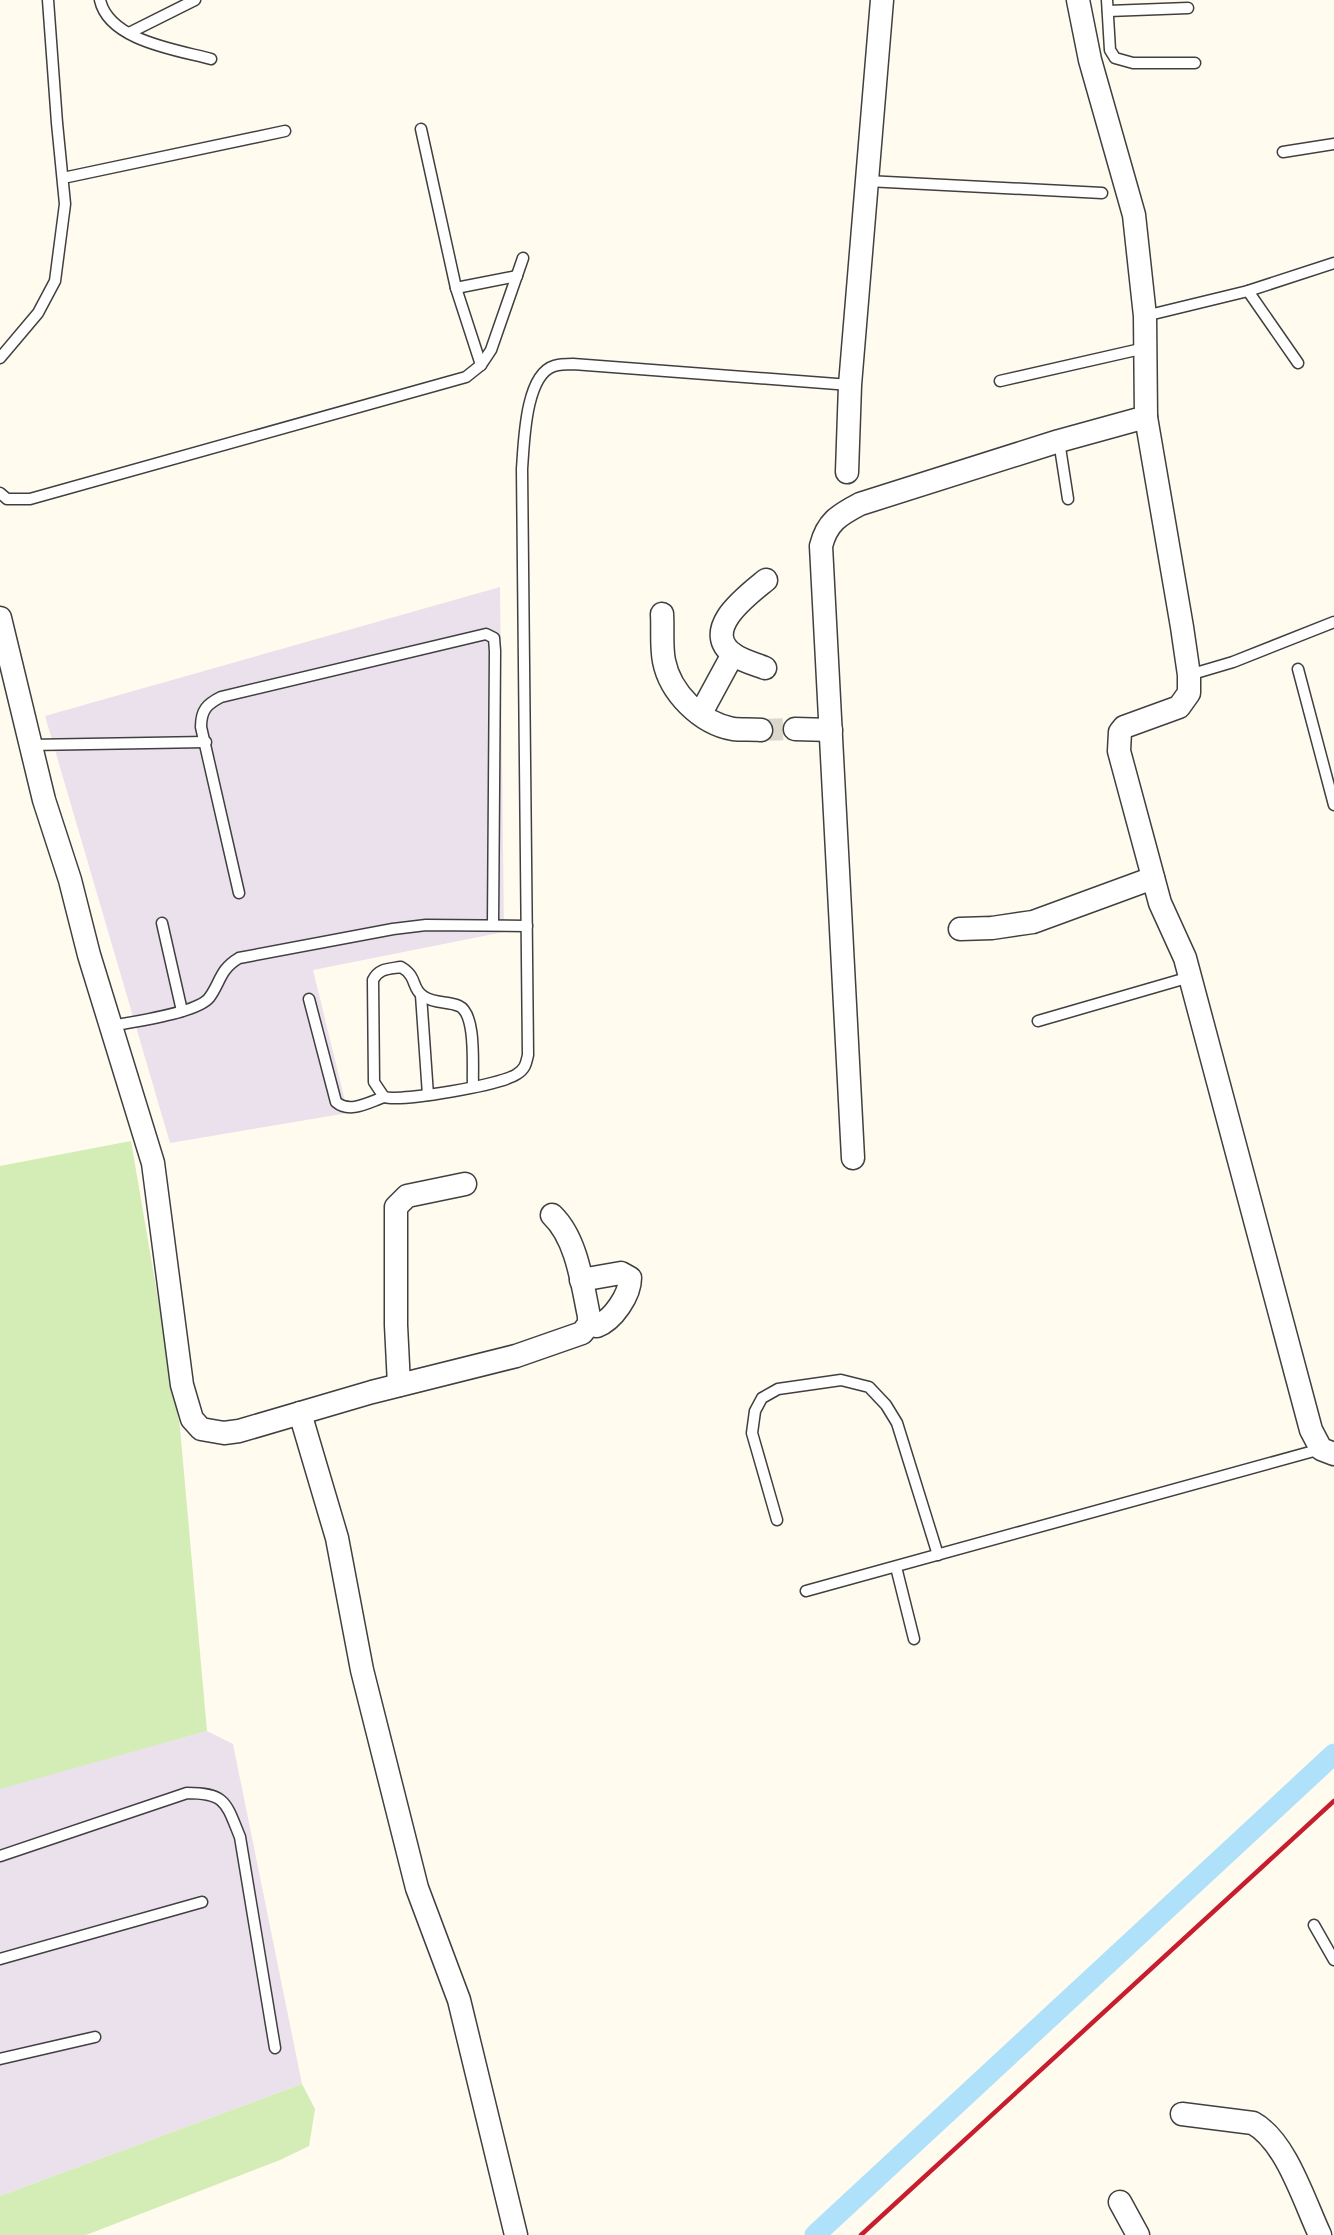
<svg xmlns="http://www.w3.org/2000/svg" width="1334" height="2235" font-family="'Crimson Pro',serif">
  <rect width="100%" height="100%" fill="#fffbee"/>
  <g fill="#ebe1ed">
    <polygon points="500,587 504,932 313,970 348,1113 170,1143 45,716"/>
    <polygon points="207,1731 233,1744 302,2084 0,2196 0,1788"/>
  </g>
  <g fill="#d4ecb5">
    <polygon points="131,1141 180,1428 207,1731 0,1789 0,1166"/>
    <polygon points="302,2084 315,2109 309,2146 280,2160 86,2235 0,2235 0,2196"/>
  </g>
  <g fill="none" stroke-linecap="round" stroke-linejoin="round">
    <polyline stroke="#afe2fa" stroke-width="21" points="815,2235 1334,1754"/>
    <polyline stroke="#dbd7cc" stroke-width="22" stroke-dasharray="22 11" stroke-linecap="butt" points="761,730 795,729"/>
    <g stroke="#404040" stroke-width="13">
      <g id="lane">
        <path d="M100 0C109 41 178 50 211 59"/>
        <polyline points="1107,0 1110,50 1115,58 1133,63 1195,63"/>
        <polyline points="1108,11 1188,8"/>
        <polyline points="129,33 195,0"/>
        <polyline points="1283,152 1334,144"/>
        <polyline points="63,178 285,131"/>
        <polyline points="867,181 1102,193"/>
        <polyline points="456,288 517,276"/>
        <polyline points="1248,291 1298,363"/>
        <polyline points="1145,316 1248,291 1334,263"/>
        <polyline points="0,358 38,313 55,281 65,204 57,123 48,0"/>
        <polyline points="481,365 491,350 523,258"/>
        <polyline points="1000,381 1145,348"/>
        <polyline points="1059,441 1068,499"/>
        <polyline points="0,493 7,499 30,499 466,377 481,365 456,288 421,129"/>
        <polyline points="1298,669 1334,805"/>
        <polyline points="1189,675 1233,662 1334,622"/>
        <polyline points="30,745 206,742"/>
        <path d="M239 893 201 727C201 710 207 704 221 697L486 634 494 638 495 651 493 925"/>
        <polyline points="162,923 182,1011"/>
        <polyline points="421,995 428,1095"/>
        <path d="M309 999 336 1102C350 1114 369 1102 384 1097"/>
        <polyline points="1038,1021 1190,977"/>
        <path d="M111 1026C132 1022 197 1013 209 998 221 982 219 970 239 958L393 929 426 925 527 926"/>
        <path d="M473 1086C472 1069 477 1014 459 1006 448 1001 434 1004 423 996 411 988 418 977 401 967 389 969 379 968 373 980L374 1082 384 1097C402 1102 501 1085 517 1074 525 1069 526 1064 528 1055L522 469C524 443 525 375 554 366 560 364 567 364 573 364L850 385"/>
        <polyline points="777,1520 752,1433 755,1411 762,1398 778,1389 841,1380 869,1387 886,1405 897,1423 938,1555"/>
        <polyline points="896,1567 914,1639"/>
        <polyline points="806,1591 1321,1449"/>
        <path d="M0 1856 187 1793C226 1793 226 1803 240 1837L275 2048"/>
        <polyline points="1314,1925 1334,1960"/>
        <polyline points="0,1959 202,1902"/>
        <polyline points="0,2059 95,2037"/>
      </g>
    </g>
    <g stroke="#404040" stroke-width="25">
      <g id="street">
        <polyline points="1146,417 1182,627 1189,675 1189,693 1179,707 1124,727 1120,732 1119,751 1160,903 1185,958 1311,1430 1321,1449 1334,1454"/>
        <polyline points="847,472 850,385 882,0"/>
        <path d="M662 614C663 629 661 646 664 661 670 692 700 723 733 729 742 730 752 729 761 730"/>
        <path d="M0 618 44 800 70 880 89 955 153 1163 182 1385 192 1419 201 1429 224 1433 239 1431 372 1392 516 1356 582 1333 589 1324V1316C582 1283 577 1239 552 1215"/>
        <path d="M765 668C755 664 743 661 734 655 699 630 748 595 766 580"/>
        <polyline points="701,713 733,654"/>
        <polyline points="795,729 831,730"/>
        <polyline points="960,929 992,928 1033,922 1153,878"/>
        <path d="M853 1158 821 546C827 522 839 515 860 504L1059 441 1146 417 1145 316 1134 215 1090 60 1078 0"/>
        <path d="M581 1280 621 1273 630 1278C630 1295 613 1320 597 1326L589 1324"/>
        <polyline points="399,1385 396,1325 396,1207 407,1196 465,1184"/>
        <polyline points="300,1413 337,1538 362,1670 417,1888 459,2000 516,2235"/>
        <path d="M1182 2114 1253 2123C1286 2141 1304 2201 1320 2235"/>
        <polyline points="1120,2202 1138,2235"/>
      </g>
    </g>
    <use href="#lane" stroke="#fff" stroke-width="10"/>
    <use href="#street" stroke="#fff" stroke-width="22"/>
    <polyline stroke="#c61d2f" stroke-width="4.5" points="861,2235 1334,1801"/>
  </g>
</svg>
